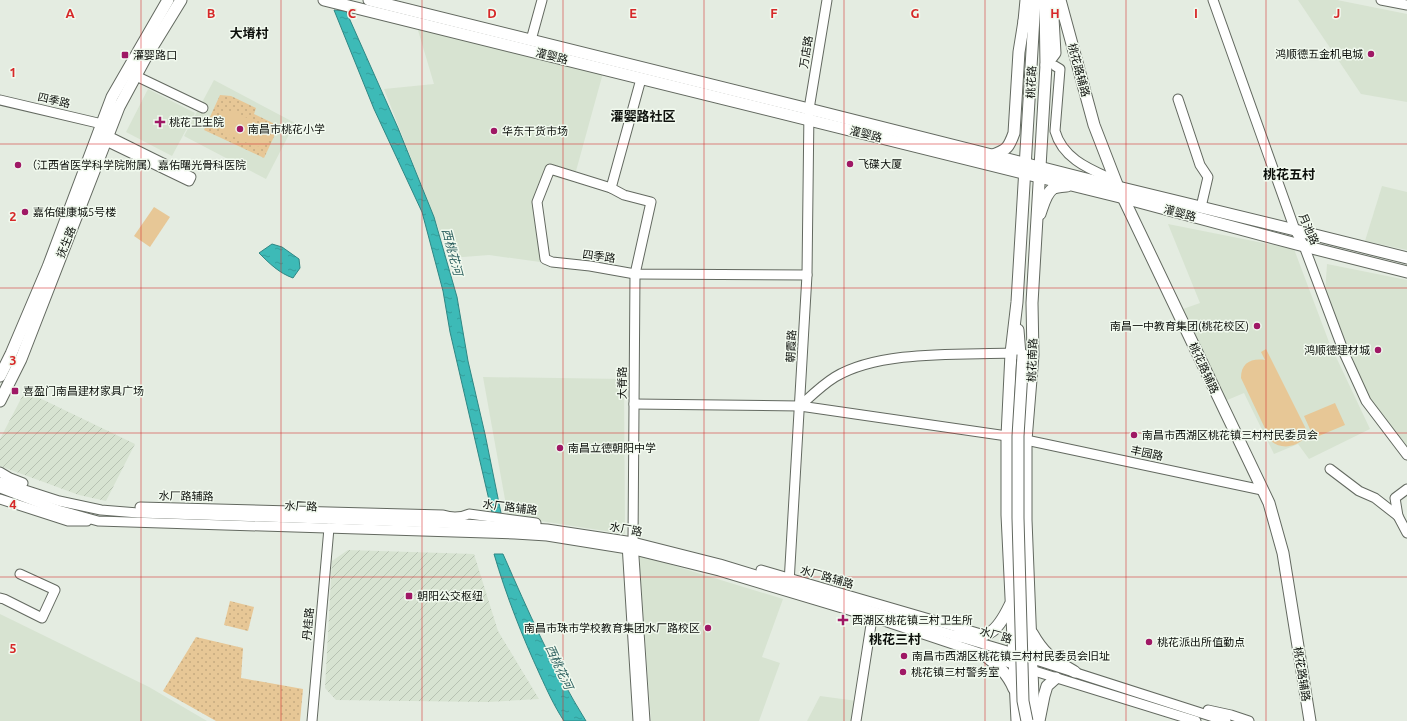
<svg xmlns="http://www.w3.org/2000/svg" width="1407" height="721" font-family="Ubuntu,'Noto Sans SC',sans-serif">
  <defs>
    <pattern id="industrial-furrows" width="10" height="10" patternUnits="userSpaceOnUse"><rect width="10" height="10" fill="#d7e3d1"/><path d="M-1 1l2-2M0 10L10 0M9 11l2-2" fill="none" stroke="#b7c2b2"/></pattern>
    <pattern id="grass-dots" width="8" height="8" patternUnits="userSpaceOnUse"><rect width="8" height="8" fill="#e7c796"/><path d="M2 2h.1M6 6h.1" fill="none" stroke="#c5aa80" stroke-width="1.8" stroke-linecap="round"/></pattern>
    <pattern id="water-ripples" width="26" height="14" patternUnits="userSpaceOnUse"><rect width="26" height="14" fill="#3dbab7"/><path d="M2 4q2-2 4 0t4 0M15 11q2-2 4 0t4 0" fill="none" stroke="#349f9c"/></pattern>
  </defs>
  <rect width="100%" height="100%" fill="#e4ece1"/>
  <g fill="#d7e3d1">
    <polygon points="1298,0 1337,0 1407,14 1407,102 1361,94"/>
    <polygon points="417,27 603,73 573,182 544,174 540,262 489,255 450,258 384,89 434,84"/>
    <polygon points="214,80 295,123 266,179 184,136"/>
    <polygon points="148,89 195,113 172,156 126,132"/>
    <polygon points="1382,186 1407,192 1407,250 1365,241"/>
    <polygon points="1168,224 1294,249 1329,342 1370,429 1309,459 1298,444 1274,454 1244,393 1225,401 1183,309 1200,303"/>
    <polygon points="1327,264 1407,280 1407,449 1373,406 1325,294"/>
    <polygon points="483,377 624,379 625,534 508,516"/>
    <polygon points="639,555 783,599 762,657 780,663 759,721 651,721"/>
    <polygon points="0,614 149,687 207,721 0,721"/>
    <polygon points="820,696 857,701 854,721 807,721"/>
  </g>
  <g fill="url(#industrial-furrows)">
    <polygon points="25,391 135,444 106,501 79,495 0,466 0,439"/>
    <polygon points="348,550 474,554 498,631 539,699 488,702 336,700 325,688 332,561"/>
  </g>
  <g fill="url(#grass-dots)">
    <polygon points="220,95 231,96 256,108 254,114 279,126 264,158 204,130"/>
    <polygon points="230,601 254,607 248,631 224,625"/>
    <polygon points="196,637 243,648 241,678 303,689 300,721 216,721 163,691"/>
  </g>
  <g fill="#e7c796">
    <path d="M228 111H232C241 116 279 128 268 143 265 146 260 147 256 147L221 131 217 127 218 117Z"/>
    <polygon points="154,207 170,217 150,247 134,236"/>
    <path d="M1266 349 1306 429 1305 438C1295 447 1282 450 1271 441L1241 378C1241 363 1251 358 1265 360L1261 352Z"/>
    <polygon points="1335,403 1345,425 1314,438 1304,416"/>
  </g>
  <g fill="url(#water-ripples)" stroke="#2f8784">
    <polygon points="334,10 346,11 398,128 434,217 457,297 468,361 485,434 501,513 492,513 450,332 443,291 422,212 374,109"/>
    <path d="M272 244 282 247 299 259 300 268 293 278C279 273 270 264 259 253Z"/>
    <path d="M494 554H503C528 611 553 668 586 721H564C554 706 547 690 540 675 522 636 506 595 494 554Z"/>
  </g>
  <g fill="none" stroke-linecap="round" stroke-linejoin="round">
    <g stroke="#636960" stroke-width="11">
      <g id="minor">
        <polyline points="1213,0 1295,230 1304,246 1345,355 1366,401 1407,455"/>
        <polyline points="1381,0 1407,5"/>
        <polyline points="531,40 542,0"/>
        <path d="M1055 66 1060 69 1055 131C1063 160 1092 170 1116 181"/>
        <polyline points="136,76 203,108"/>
        <polyline points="641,79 611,188 624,195 651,202 635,274 633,542 645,721"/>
        <polyline points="1178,99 1200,165 1208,177 1201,207"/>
        <polyline points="0,100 102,124"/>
        <polyline points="106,141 189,181 191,177 108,136"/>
        <polyline points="611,188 550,169 537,202 545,259 552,262 590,266 635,274 807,275"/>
        <polyline points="634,404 800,406 1007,436"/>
        <path d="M800 406C811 396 822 385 835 377 880 350 959 355 1011 353"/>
        <polyline points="1026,440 1262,490"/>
        <polyline points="1330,469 1359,491 1375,498 1398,516 1407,533"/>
        <polyline points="0,472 10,478 23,483"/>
        <polyline points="0,482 59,501 101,510 138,513 265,517 465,524 547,529 633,542 720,564 882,614 1014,653 1226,721"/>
        <polyline points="0,488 58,510 98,521 515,534 547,536 634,550 719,571 872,617 1028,669 1196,721"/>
        <polyline points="0,499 68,521 87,521"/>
        <path d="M140 507 443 515C452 518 460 518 469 514L536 523"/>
        <polyline points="1398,516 1395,498 1407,489"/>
        <polyline points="627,544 638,721"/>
        <polyline points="761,570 981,634"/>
        <polyline points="789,583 807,275 809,109 827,0"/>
        <polyline points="0,598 4,599 42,618 55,590 20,574"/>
        <polyline points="1208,710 1231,715 1249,721"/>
        <polyline points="312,721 329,528"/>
        <polyline points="856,721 873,612"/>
      </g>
    </g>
    <g stroke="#636960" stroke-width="13">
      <g id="major">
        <polyline points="324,0 1124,198 1304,246 1407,272"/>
        <polyline points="369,0 809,109 1118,187 1295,230 1407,258"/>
        <polyline points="1026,0 1024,21 1026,27"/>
        <polyline points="1060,0 1094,125 1118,187 1269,503 1283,553 1310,721"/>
        <polyline points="1046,65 1055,53 1052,0"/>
        <path d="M993 155C1007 150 1009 147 1014 133L1019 52 1024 21"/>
        <path d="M1040 214C1043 206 1046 192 1054 188 1058 187 1063 186 1067 186"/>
        <polyline points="1018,330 1020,355"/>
        <polyline points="0,376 11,354 48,267 112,97 168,0"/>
        <polyline points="0,401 21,359 119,107 146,57 181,0"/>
        <path d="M1032 633C1045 656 1053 659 1075 672"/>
        <path d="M955 636C988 638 995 636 1010 605"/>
        <path d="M983 654C997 665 1007 672 1014 689"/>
        <polyline points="1017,721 1007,515 1007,436 1011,353 1017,302 1035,0"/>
        <polyline points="1034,721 1026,520 1026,440 1033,355 1032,303 1046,65 1045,0"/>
        <polyline points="1039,721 1044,696 1047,686 1056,678"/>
      </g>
    </g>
    <use href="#minor" stroke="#fff" stroke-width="9"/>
    <use href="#major" stroke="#fff" stroke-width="11"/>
    <g stroke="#636960" stroke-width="13" stroke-linecap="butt">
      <polyline id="major-bridge" points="1023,355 1018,436 1018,518 1023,701 1027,721"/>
    </g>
    <use href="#major-bridge" stroke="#fff" stroke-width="11"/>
  </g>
  <path fill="none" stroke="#d62828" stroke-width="1" stroke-opacity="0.55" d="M141 0V721M281 0V721M422 0V721M563 0V721M704 0V721M844 0V721M985 0V721M1126 0V721M1266 0V721M0 144H1407M0 288H1407M0 433H1407M0 577H1407"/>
  <g fill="#9f1865" stroke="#f1f9ee" stroke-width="1.5">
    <circle cx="1371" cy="54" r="4"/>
    <rect x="121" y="51" width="8" height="8" rx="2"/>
    <path d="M158 116h4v4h4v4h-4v4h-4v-4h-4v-4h4z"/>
    <circle cx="240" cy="129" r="4"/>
    <circle cx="494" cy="131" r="4"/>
    <circle cx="850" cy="164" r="4"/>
    <circle cx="18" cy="165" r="4"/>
    <circle cx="25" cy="212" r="4"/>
    <circle cx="1257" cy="326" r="4"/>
    <circle cx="1378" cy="350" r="4"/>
    <rect x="11" y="387" width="8" height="8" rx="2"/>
    <circle cx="1134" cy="435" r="4"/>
    <circle cx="560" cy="448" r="4"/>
    <rect x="405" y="592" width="8" height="8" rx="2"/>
    <path d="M841 614h4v4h4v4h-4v4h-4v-4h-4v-4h4z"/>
    <circle cx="708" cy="628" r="4"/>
    <circle cx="1149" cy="642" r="4"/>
    <circle cx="904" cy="656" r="4"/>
    <circle cx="903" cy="672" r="4"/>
  </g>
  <g text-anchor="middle" stroke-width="3" stroke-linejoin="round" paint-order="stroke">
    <g font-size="11" fill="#0d100c" stroke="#f1f9ee">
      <text transform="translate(806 52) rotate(-81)" y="4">万店路</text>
      <text transform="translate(552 56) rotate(14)" y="4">灌婴路</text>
      <text transform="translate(1079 70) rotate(75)" y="4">桃花路辅路</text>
      <text transform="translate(1031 82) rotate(-87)" y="4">桃花路</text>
      <text transform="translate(54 100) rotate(13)" y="4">四季路</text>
      <text transform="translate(866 134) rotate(14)" y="4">灌婴路</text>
      <text transform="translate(1180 213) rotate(15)" y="4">灌婴路</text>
      <text transform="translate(1309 229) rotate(66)" y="4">月池路</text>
      <text transform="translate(66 242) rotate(-68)" y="4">抚生路</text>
      <text transform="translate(599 256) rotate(8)" y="4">四季路</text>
      <text transform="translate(791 346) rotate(-87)" y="4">朝霞路</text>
      <text transform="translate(1032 360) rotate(-88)" y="4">桃花南路</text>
      <text transform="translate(1204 368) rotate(65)" y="4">桃花路辅路</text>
      <text transform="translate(622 383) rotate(-90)" y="4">大脊路</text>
      <text transform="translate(1147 453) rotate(12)" y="4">丰园路</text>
      <text transform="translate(186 496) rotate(1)" y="4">水厂路辅路</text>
      <text transform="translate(301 506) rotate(2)" y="4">水厂路</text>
      <text transform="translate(510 507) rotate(7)" y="4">水厂路辅路</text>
      <text transform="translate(626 529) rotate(10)" y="4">水厂路</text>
      <text transform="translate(827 577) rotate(16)" y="4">水厂路辅路</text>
      <text transform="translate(308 624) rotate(-85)" y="4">丹桂路</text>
      <text transform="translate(996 635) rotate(16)" y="4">水厂路</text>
      <text transform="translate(1302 674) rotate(81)" y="4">桃花路辅路</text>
    </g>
    <g font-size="11" fill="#0d100c" stroke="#f1f9ee" text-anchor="start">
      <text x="1363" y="58" text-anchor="end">鸿顺德五金机电城</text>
      <text x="133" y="59">灌婴路口</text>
      <text x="169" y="126">桃花卫生院</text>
      <text x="248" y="133">南昌市桃花小学</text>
      <text x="502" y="135">华东干货市场</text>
      <text x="858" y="168">飞碟大厦</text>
      <text x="26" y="169">（江西省医学科学院附属）嘉佑曙光骨科医院</text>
      <text x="33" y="216">嘉佑健康城5号楼</text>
      <text x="1249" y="330" text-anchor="end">南昌一中教育集团(桃花校区)</text>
      <text x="1370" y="354" text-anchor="end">鸿顺德建材城</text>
      <text x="23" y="395">喜盈门南昌建材家具广场</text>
      <text x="1142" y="439">南昌市西湖区桃花镇三村村民委员会</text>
      <text x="568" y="452">南昌立德朝阳中学</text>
      <text x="417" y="600">朝阳公交枢纽</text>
      <text x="852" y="624">西湖区桃花镇三村卫生所</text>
      <text x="700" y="632" text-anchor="end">南昌市珠市学校教育集团水厂路校区</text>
      <text x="1157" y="646">桃花派出所值勤点</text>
      <text x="912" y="660">南昌市西湖区桃花镇三村村民委员会旧址</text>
      <text x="911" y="676">桃花镇三村警务室</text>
    </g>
    <g font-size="12" font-style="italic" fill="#2f6160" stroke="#f1f9ee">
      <text transform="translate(452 252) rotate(75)" y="4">西桃花河</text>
      <text transform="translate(559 667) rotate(65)" y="4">西桃花河</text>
    </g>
    <g font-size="13" font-weight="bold" fill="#0d100c" stroke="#f1f9ee">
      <text x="249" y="38">大塉村</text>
      <text x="643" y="121">灌婴路社区</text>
      <text x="1289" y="179">桃花五村</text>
      <text x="895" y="644">桃花三村</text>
    </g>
  </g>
  <g font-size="13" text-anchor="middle" font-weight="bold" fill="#d62828" stroke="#f1f9ee" stroke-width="3" stroke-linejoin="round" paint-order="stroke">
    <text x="70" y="18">A</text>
    <text x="211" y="18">B</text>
    <text x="352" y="18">C</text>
    <text x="492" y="18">D</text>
    <text x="633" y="18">E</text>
    <text x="774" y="18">F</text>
    <text x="915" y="18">G</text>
    <text x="1055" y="18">H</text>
    <text x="1196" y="18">I</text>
    <text x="1337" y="18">J</text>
    <text x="13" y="77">1</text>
    <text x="13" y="221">2</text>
    <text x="13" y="365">3</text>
    <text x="13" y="509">4</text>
    <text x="13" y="653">5</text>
  </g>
</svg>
